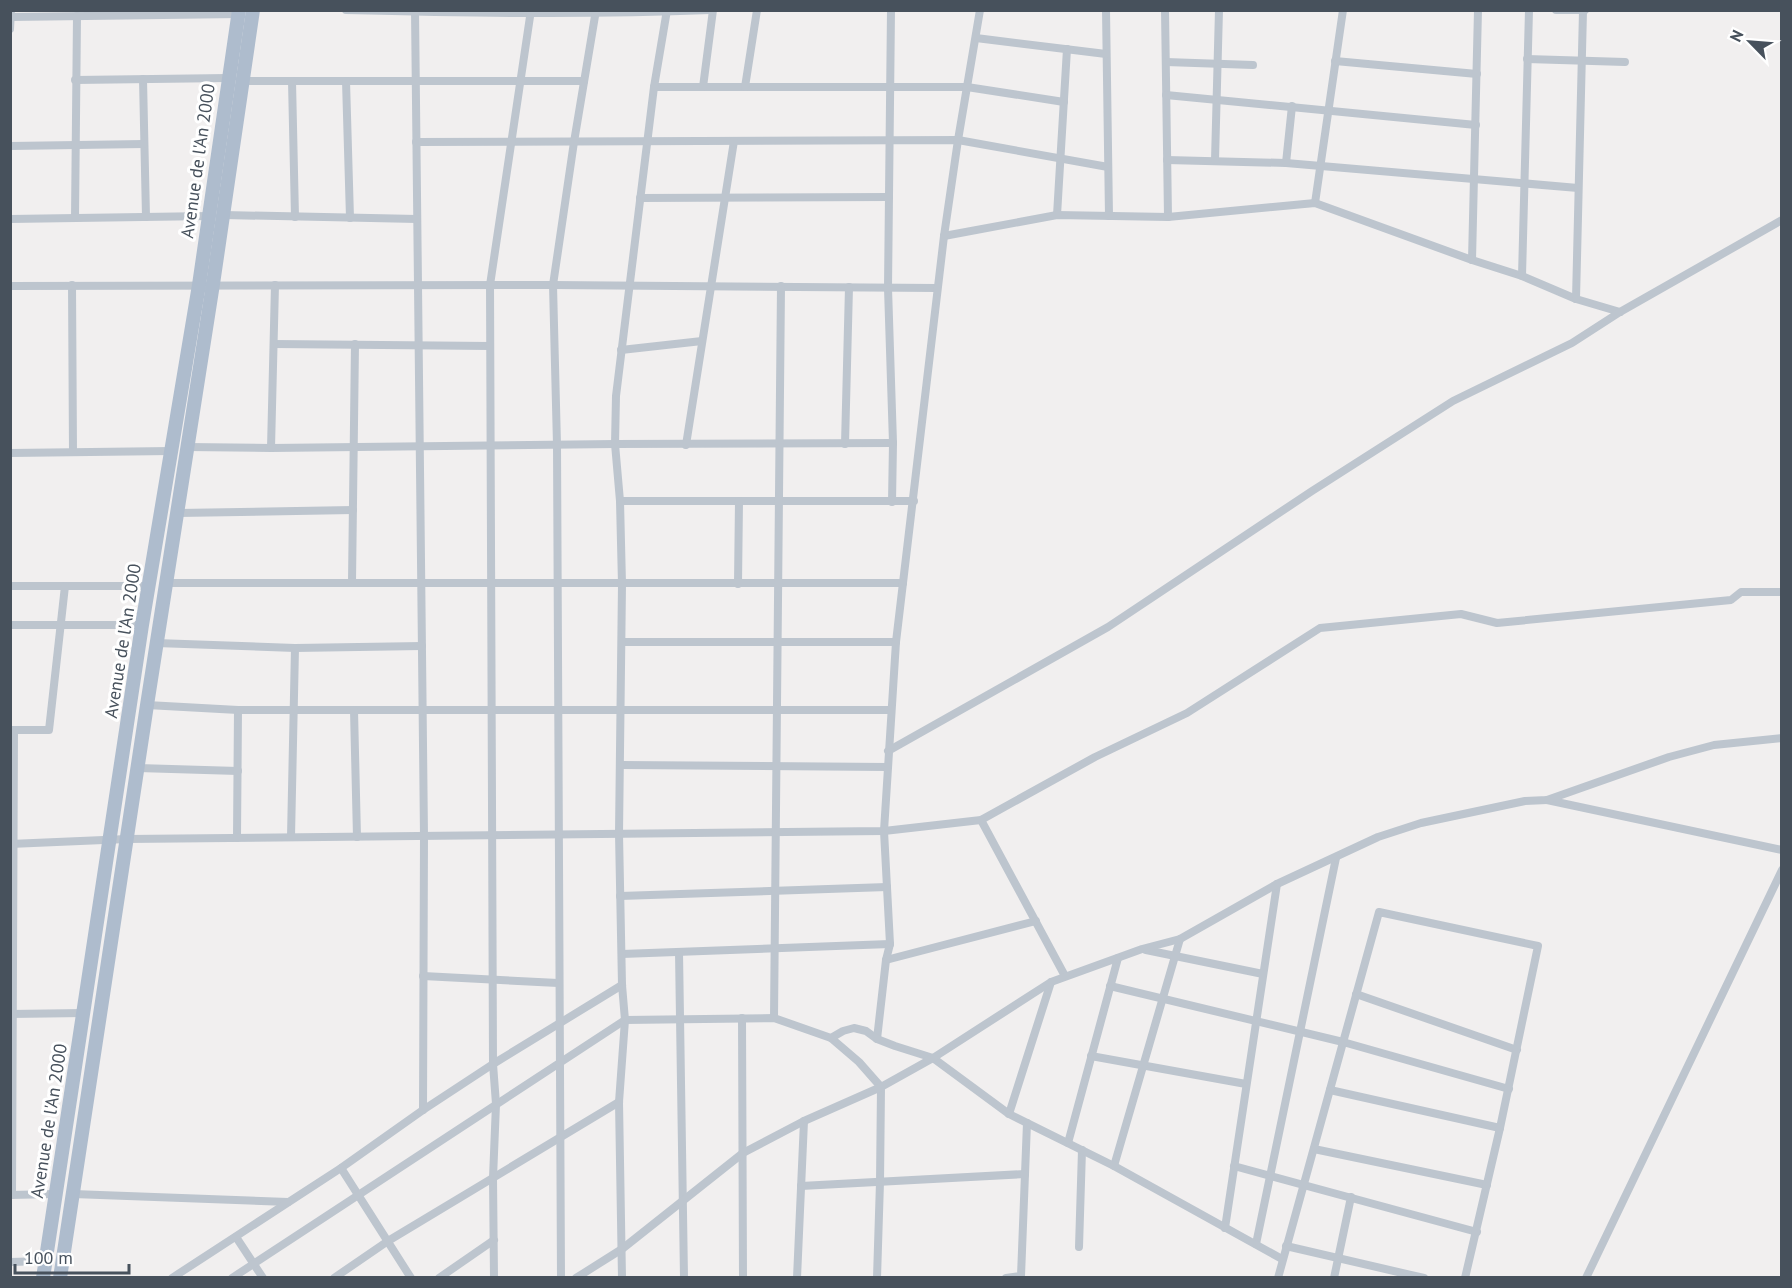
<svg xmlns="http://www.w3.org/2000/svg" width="1792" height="1288" font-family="'PT Sans',sans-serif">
  <rect width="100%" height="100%" fill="#f1efef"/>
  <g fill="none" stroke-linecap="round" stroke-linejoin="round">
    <g stroke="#bdc5ce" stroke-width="8">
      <path d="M346 10C467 13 589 15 710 10"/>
      <polyline points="415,10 424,836 423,1110"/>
      <polyline points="891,10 888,288 893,443 892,502"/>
      <polyline points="1106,10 1109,216"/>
      <polyline points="1165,10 1168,217"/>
      <polyline points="1556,10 1585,10"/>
      <polyline points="10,17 239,14"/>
      <polyline points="10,29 11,10"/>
      <polyline points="976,38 1106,54"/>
      <polyline points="1527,59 1625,62"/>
      <polyline points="1335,61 1477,74"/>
      <polyline points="1166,62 1253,65"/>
      <polyline points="143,79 146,217"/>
      <polyline points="75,80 228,78"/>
      <polyline points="244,81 584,81"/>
      <polyline points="292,81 295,217"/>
      <polyline points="346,81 350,218"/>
      <polyline points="654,87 967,87 1064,102"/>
      <polyline points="703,87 713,10"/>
      <polyline points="745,87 757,10"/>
      <polyline points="1166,95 1476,125"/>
      <polyline points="416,142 958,140 1108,167"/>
      <polyline points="10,146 144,144"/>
      <polyline points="1167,160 1286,163 1578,188"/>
      <polyline points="1215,160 1219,10"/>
      <polyline points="1286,163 1292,106"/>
      <polyline points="640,198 889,197"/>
      <polyline points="1315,203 1343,10"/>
      <polyline points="224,215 417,219"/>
      <polyline points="1057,215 1067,49"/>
      <polyline points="75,218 77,16"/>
      <polyline points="10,219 209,216"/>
      <polyline points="944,236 1057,215 1168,217 1315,203 1472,260 1522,276 1576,299 1620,312"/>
      <polyline points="1472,260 1478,10"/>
      <polyline points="1522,276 1529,10"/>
      <polyline points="72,285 73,452"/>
      <polyline points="10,286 553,285 937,288"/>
      <polyline points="1576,299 1583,11"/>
      <polyline points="274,344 490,346"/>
      <polyline points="621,350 702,341"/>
      <polyline points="845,444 849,287"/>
      <polyline points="686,445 734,141"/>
      <polyline points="187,447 271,448 615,444 893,443"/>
      <polyline points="271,448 275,285"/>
      <polyline points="10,453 171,451"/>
      <polyline points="620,501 914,501"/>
      <polyline points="178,513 353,510"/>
      <polyline points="352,582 355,344"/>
      <polyline points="166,583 903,583"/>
      <polyline points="738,584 739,501"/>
      <polyline points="10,586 150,586"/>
      <polyline points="10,625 142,625"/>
      <polyline points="622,642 896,642"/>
      <polyline points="156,643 295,648 422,646"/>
      <polyline points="147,705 238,710 891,710"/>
      <polyline points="354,710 357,837"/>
      <polyline points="11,730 49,730 65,586"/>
      <polyline points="888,751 1108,627 1312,491 1453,401 1572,343 1620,312 1782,220"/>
      <polyline points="621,765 887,767"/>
      <polyline points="138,768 238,771"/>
      <polyline points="1547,800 1782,850"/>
      <polyline points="981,820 1065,976"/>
      <polyline points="291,837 295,648"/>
      <polyline points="237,838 238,710"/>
      <polyline points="10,844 127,839 884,831 981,820 1095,757 1187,713 1320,628 1461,614 1497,623 1731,600 1741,592 1782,592"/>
      <polyline points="620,896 887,887"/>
      <polyline points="1146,950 1263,974"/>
      <polyline points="679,952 684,1278"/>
      <polyline points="622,954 890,944"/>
      <polyline points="886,960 1036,921"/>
      <polyline points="423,976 558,983"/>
      <polyline points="1110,986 1343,1042 1509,1089"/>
      <polyline points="1356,994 1517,1050"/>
      <polyline points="10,1014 84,1013"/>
      <polyline points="742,1018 743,1278"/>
      <polyline points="774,1018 781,286"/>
      <polyline points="831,1038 859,1062 881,1087 880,1182 877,1278"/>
      <polyline points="877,1039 886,960 890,944 884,831 896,642 944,236 958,140 980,10"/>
      <polyline points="1091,1056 1246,1084"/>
      <polyline points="1330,1090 1500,1128"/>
      <polyline points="1009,1114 1051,982"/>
      <polyline points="1068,1143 1118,958"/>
      <polyline points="1314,1149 1487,1185"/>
      <polyline points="1114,1166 1180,939"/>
      <polyline points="1234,1166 1477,1232"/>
      <polyline points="341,1168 411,1278"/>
      <polyline points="801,1186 1025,1174"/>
      <polyline points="73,1194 288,1202"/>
      <polyline points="10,1195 55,1194"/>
      <polyline points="12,1195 14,730"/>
      <polyline points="1225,1228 1277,884"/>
      <polyline points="236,1237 263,1278"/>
      <polyline points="1256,1244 1336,858"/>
      <polyline points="1286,1246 1424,1278"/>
      <polyline points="1079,1247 1082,1150"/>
      <polyline points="10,1262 46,1261"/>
      <polyline points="172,1278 341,1168 423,1110 493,1064 622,985"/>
      <polyline points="232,1278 625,1020 774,1018 831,1038 843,1031 854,1028 866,1031 877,1039 895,1046 933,1058 1009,1114 1114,1166 1282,1259"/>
      <polyline points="334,1278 388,1241 619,1102"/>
      <polyline points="439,1278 494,1240"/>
      <polyline points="494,1278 493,1178 496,1104 493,1064 490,285 531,10"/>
      <polyline points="561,1278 557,445 553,285 574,142 596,10"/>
      <polyline points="576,1278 622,1249 743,1153 804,1121 881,1087 933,1058 1051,982 1142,949 1180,939 1277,884 1378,837 1421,823 1525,801 1547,800 1669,757 1714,745 1782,738"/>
      <polyline points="622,1278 619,1102 625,1020 622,985 619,834 622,584 620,501 615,444 616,396 654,87 667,10"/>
      <polyline points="797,1278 804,1121"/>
      <polyline points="1006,1278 1021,1276 1027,1123"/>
      <polyline points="1278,1278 1379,912 1538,946 1500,1128 1465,1278"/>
      <polyline points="1334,1278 1351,1197"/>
      <polyline points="1586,1278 1782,870"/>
    </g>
    <g stroke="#aebccd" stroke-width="14">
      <polyline points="43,1278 142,625 199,285 239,10"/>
      <polyline points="60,1278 147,705 213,284 253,10"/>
    </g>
  </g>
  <g text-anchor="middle" stroke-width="6" stroke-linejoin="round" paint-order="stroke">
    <g font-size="18" fill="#47515c" stroke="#fff">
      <text transform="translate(198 161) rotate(-82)" y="6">Avenue de l'An 2000</text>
      <text transform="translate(123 641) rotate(-81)" y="6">Avenue de l'An 2000</text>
      <text transform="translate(49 1121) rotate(-81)" y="6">Avenue de l'An 2000</text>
    </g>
  </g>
  <rect width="1792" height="1288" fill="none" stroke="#47515c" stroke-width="24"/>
  <g transform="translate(1750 42) rotate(295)" stroke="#ffffff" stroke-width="4.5" paint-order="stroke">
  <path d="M0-4.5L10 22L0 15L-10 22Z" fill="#47515c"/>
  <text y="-9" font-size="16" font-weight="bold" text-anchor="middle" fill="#47515c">N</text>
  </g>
  <path d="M15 1264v9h114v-9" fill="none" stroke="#47515c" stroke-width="3"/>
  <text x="24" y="1264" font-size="18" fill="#47515c" stroke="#ffffff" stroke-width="4.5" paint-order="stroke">100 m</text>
</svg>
